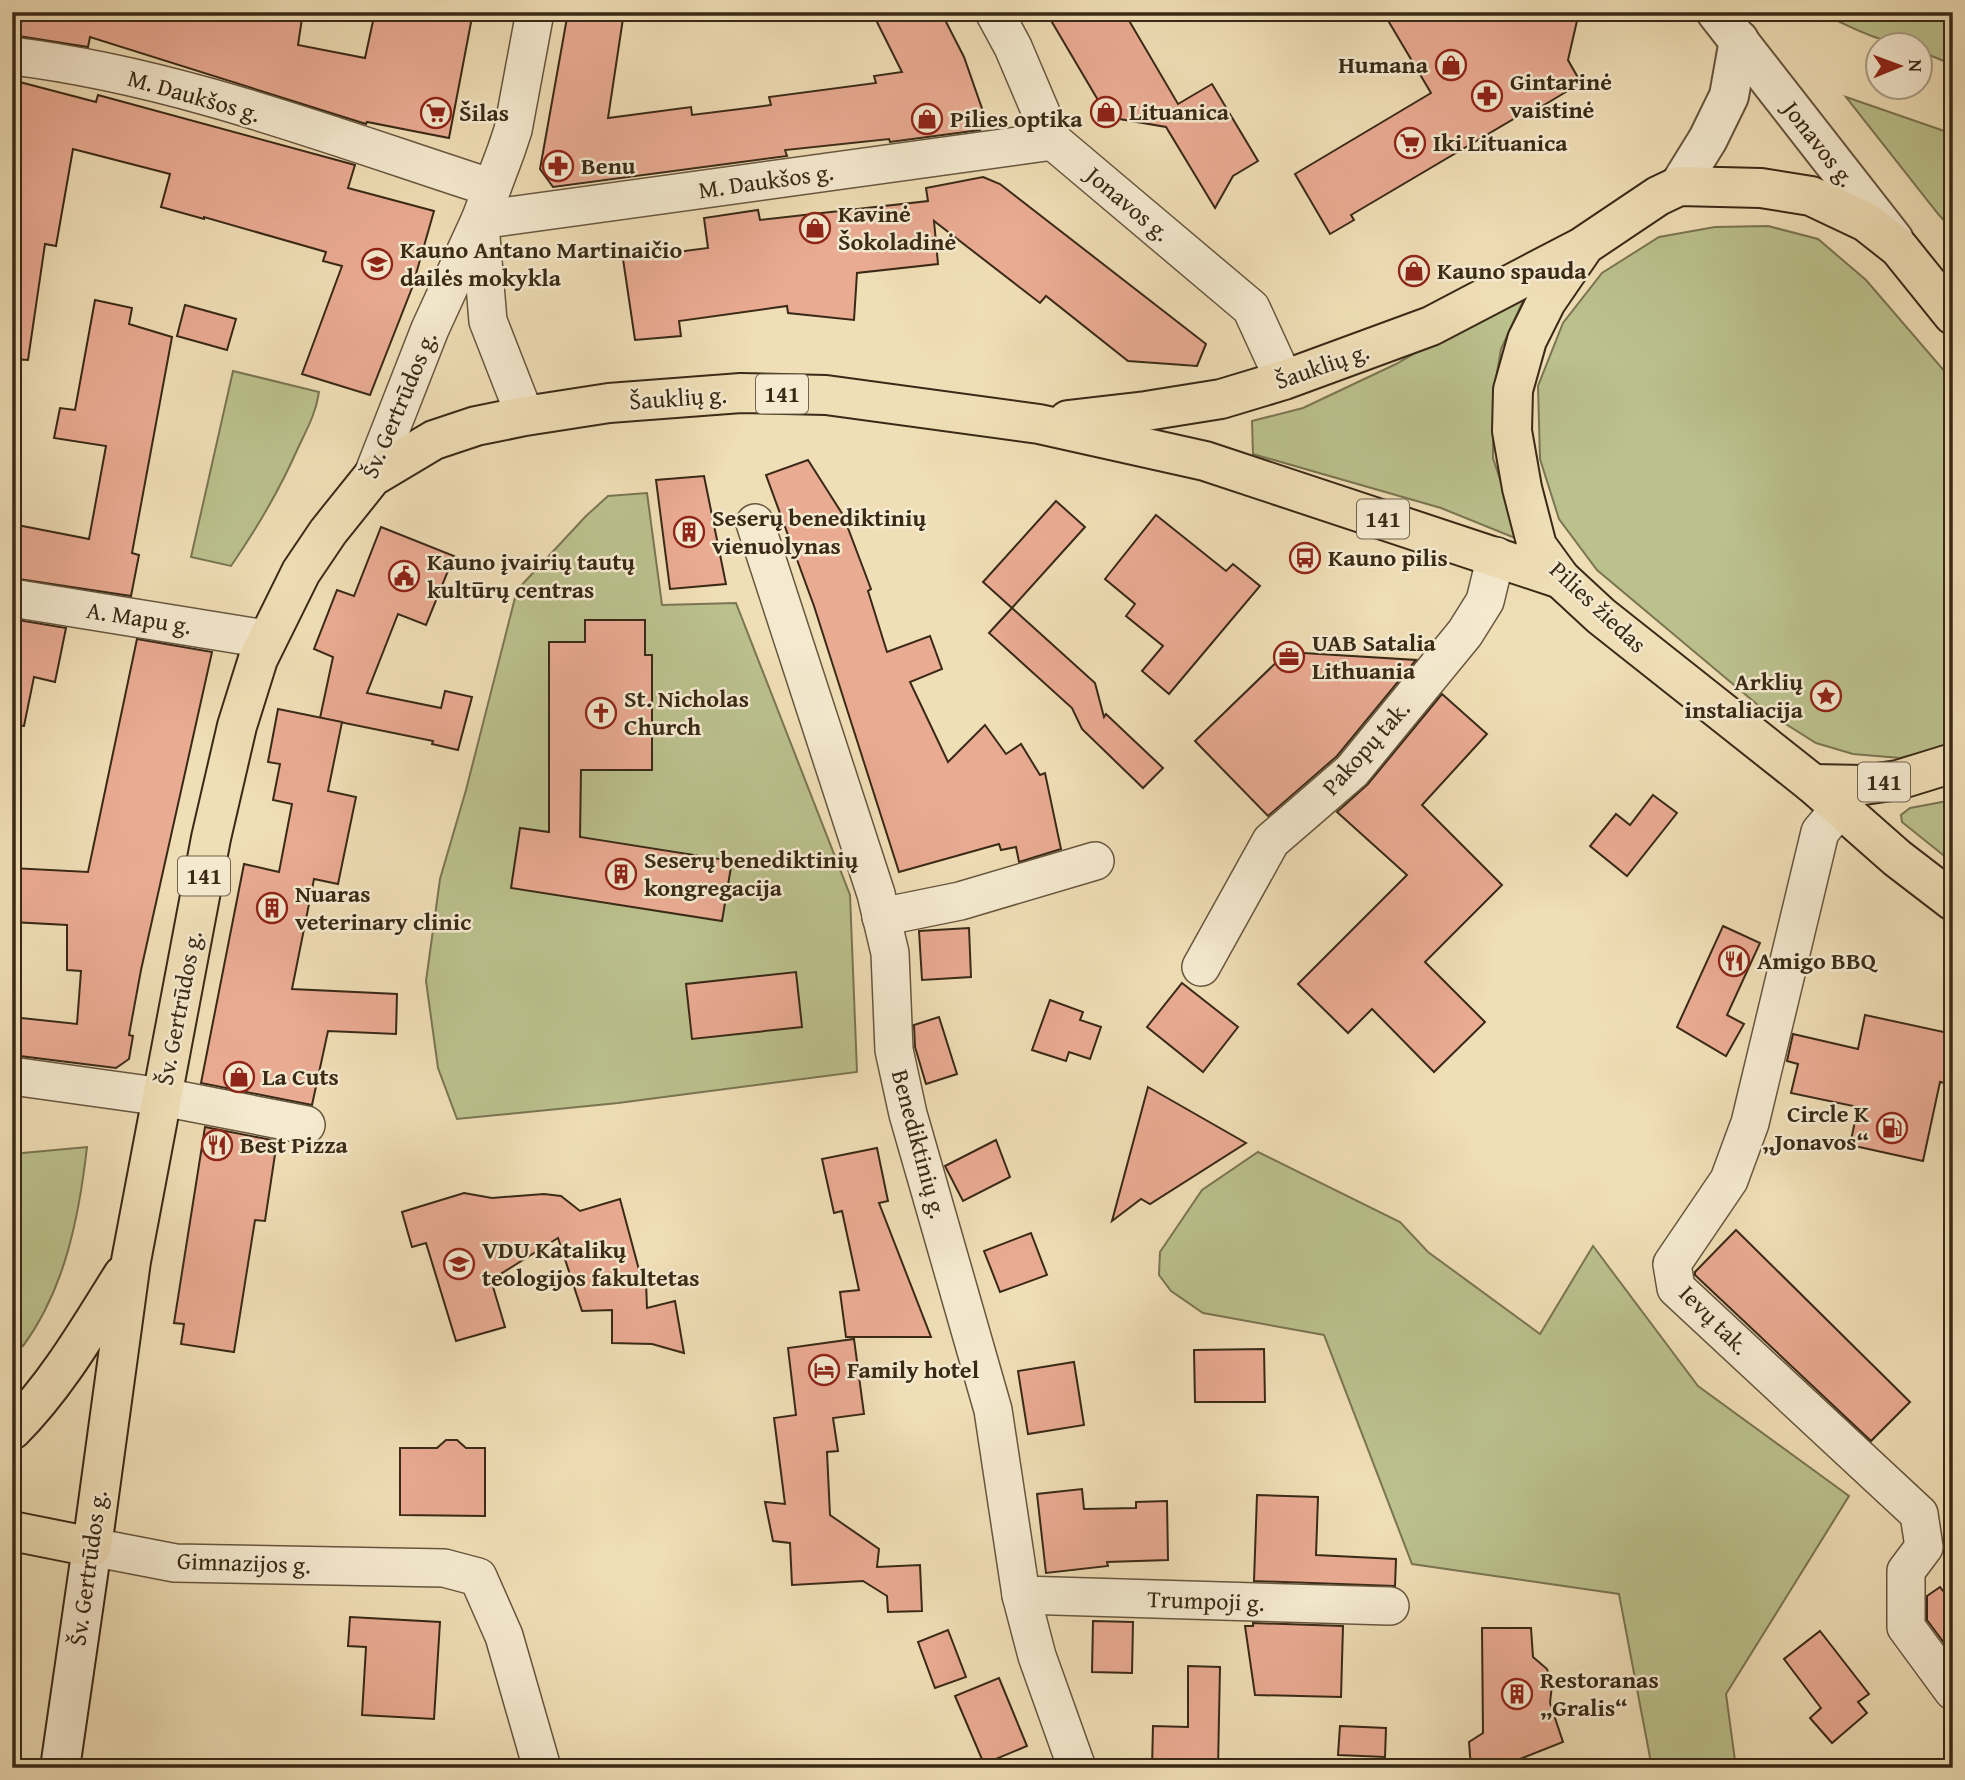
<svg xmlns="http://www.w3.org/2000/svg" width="1965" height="1780" font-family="'Gentium Book Plus',serif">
  <rect width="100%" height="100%" fill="#f0deb6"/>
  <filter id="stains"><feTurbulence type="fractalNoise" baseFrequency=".00286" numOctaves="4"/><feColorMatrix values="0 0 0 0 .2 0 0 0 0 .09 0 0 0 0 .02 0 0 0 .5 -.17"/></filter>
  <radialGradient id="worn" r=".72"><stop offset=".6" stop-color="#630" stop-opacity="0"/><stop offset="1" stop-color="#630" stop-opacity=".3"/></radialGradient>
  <g fill="#bbc18d" stroke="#7a7552" stroke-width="2">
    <path d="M1819 12H1953V65L1920 51V46C1885 46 1850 27 1819 12Z"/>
    <polygon points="1846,97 1953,134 1953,230 1939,215"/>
    <polygon points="1768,226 1818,239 1866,280 1953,381 1953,745 1900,758 1853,754 1816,743 1765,711 1597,570 1559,519 1540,459 1538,386 1563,323 1602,273 1659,237 1715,227"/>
    <polygon points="1530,286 1501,349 1493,396 1493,458 1520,540 1441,508 1253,454 1252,421 1303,408 1396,364"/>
    <path d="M233 371 319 392C316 413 307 429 298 448 279 491 258 527 231 566L191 557Z"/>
    <polygon points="647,493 662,605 736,603 850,895 857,1072 618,1103 457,1119 438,1068 426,981 440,879 466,790 517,590 586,516 608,496"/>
    <polygon points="1953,800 1953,863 1902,822 1901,815 1910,808"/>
    <path d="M87 1147C79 1217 65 1289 23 1346L12 1336V1154Z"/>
    <polygon points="1258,1152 1400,1222 1428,1252 1540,1334 1593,1246 1698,1386 1849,1496 1726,1694 1736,1768 1652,1768 1619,1594 1412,1564 1324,1335 1203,1313 1171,1291 1159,1275 1160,1252 1202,1190"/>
  </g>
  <g fill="#eaab93" stroke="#392916" stroke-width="2">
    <polygon points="12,12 205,12 233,21 234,12 303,12 298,45 365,58 375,12 473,12 449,138 367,122 366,124 90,37 88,47 12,35"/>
    <polygon points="568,12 624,12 608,118 691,107 692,115 771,105 769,97 876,83 874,76 902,72 872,12 941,12 964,57 986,120 980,130 890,142 889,139 785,150 787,156 553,187 540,169"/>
    <polygon points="1046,12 1124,12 1178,104 1212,84 1258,161 1233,176 1215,208 1166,127 1108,117"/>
    <polygon points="1383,12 1579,12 1568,60 1581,83 1534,111 1532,108 1351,215 1354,220 1330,234 1295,174 1431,93"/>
    <polygon points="12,80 96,102 98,95 355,165 348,188 434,211 412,288 370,395 302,374 342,266 323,261 326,252 204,217 204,219 161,207 170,174 73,149 56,246 45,244 28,360 12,359"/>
    <polygon points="983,177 1000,184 1206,344 1197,366 1128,361 1046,296 1040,303 934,221 938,264 857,273 854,320 788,313 787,306 679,321 681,336 635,340 623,259 708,248 704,218 758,210 760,220 928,201 926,188"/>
    <polygon points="95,300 132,308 129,324 172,337 132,553 139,555 131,596 12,578 12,524 89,539 106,446 54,438 60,408 75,410"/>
    <polygon points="185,305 236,319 227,350 177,336"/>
    <polygon points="808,460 843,515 871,589 868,591 887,652 930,636 942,669 910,682 948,762 985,725 1006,754 1021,744 1040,775 1045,773 1061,849 1019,862 1016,847 1001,850 999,844 899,872 814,606 766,475"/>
    <polygon points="704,476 726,584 670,589 656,480"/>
    <polygon points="1056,501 1085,527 1012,608 983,582"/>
    <polygon points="1156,515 1226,571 1233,564 1260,586 1169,694 1142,671 1163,646 1126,616 1135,604 1105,579"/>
    <polygon points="381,527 454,556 426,625 398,614 367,693 441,708 445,691 472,697 458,750 432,744 433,741 320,718 333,657 314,649 337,590 354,596"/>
    <polygon points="1012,608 1095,683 1104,717 1106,714 1163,768 1143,788 1082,729 1072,708 989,633"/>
    <polygon points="12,619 66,628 55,682 34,677 24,726 12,725"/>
    <polygon points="585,620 645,620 645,655 652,655 652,770 581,770 580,837 732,861 722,921 511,888 520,828 549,832 549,642 585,642"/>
    <polygon points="137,639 212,652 141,970 129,1035 133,1036 129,1059 116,1068 12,1055 12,1017 77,1024 81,971 67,970 67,925 12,922 12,868 88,872"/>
    <polygon points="1287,652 1416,660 1337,756 1268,816 1195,741"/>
    <polygon points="1442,694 1487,734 1422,805 1502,885 1425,962 1485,1022 1434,1072 1372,1009 1348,1033 1298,984 1407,875 1337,812 1368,784"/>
    <polygon points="278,709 342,722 328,791 356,797 338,884 314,879 292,989 397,994 396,1034 328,1031 312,1105 201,1083 244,864 279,872 292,804 273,800 280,764 268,762"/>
    <polygon points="1653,795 1677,813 1627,876 1590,846 1616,814 1630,825"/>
    <polygon points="1723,926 1760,943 1727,1015 1744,1024 1726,1056 1677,1027"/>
    <polygon points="969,928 971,977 922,980 919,931"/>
    <polygon points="796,972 802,1027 692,1039 686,984"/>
    <polygon points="1182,983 1238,1027 1203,1072 1147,1027"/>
    <polygon points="1050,1000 1083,1012 1080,1020 1101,1027 1090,1059 1069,1052 1066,1061 1032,1050"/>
    <polygon points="1865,1015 1953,1034 1953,1085 1940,1082 1923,1161 1850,1145 1858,1107 1791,1093 1798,1064 1787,1061 1793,1034 1858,1049"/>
    <polygon points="939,1017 957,1074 926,1084 915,1047 914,1025"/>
    <polygon points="1148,1087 1246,1143 1150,1204 1141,1199 1112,1221"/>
    <polygon points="205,1127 277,1141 265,1221 255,1220 234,1352 181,1344 184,1324 174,1323"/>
    <polygon points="996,1140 1010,1177 963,1201 945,1166"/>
    <polygon points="877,1148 888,1201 879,1203 931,1337 846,1337 840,1292 859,1290 842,1211 834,1213 822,1159"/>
    <polygon points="464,1193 492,1198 544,1194 561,1196 580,1211 620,1199 642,1281 646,1281 647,1308 675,1301 684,1353 652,1344 612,1343 612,1310 582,1311 558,1238 491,1280 505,1327 456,1341 426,1243 412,1247 402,1212"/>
    <polygon points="1736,1230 1910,1402 1871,1441 1695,1275 1695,1272"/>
    <polygon points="1031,1233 1047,1275 1000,1292 984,1251"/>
    <polygon points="854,1339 864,1414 833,1418 838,1451 827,1452 830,1515 879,1549 877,1567 920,1565 922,1611 888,1612 887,1596 863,1581 792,1585 790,1543 773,1541 765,1502 785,1504 774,1418 796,1415 788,1348"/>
    <polygon points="1264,1349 1265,1402 1195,1402 1194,1350"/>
    <polygon points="1074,1362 1084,1425 1028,1434 1018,1371"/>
    <polygon points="446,1440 457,1440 466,1448 485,1448 485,1516 400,1515 400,1448 437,1448"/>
    <polygon points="1082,1489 1084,1509 1136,1508 1136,1502 1167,1501 1168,1560 1107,1562 1108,1566 1046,1573 1037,1494"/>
    <polygon points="1257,1495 1318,1497 1316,1555 1396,1559 1395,1586 1254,1581"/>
    <polygon points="1940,1587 1953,1604 1953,1655 1927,1620 1927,1596"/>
    <polygon points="350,1617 440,1622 434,1719 362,1715 366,1647 348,1646"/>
    <polygon points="1093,1621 1133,1622 1132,1673 1092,1672"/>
    <polygon points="1253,1623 1343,1626 1341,1697 1255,1695 1245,1626 1253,1626"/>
    <polygon points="1482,1628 1531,1628 1533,1657 1547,1669 1552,1685 1550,1703 1563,1742 1497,1768 1471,1768 1469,1742 1483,1733"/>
    <polygon points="948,1630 966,1677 935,1688 918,1642"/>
    <polygon points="1820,1631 1869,1694 1858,1702 1867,1713 1832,1743 1810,1718 1821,1708 1784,1659"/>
    <polygon points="1188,1666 1220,1667 1218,1768 1152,1768 1153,1726 1188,1727"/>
    <polygon points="999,1678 1027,1746 984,1764 955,1696"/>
    <polygon points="1340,1726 1386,1728 1385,1757 1338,1755"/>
  </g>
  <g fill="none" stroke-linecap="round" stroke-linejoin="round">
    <g stroke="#67563e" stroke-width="40">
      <g id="minor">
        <polyline points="994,12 1013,47 1053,141 1251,308 1284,380"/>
        <path d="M12 56C177 76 334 137 492 188"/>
        <polyline points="480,220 1053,141"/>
        <polyline points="480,225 488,321 525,416"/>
        <polyline points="372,477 430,329 480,220 506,151 513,130 535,12"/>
        <polyline points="755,523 876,894 890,953 894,1050 908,1114 993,1410 1021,1595 1037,1656 1077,1768"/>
        <polyline points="12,598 266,639"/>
        <polyline points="1840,808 1820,832 1750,1123 1729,1180 1672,1264 1676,1288 1919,1514 1924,1547 1906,1571 1906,1627 1953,1691"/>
        <polyline points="881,917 960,901 1095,861"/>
        <polyline points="1201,967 1271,841 1352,771 1465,633 1485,601 1496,556"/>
        <polyline points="12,1076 163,1097 306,1125"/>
        <polyline points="92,1547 175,1563 444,1568 478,1577 504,1636 542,1768"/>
        <polyline points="1021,1595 1390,1606"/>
      </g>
    </g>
    <g stroke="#67563e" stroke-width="42">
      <g id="tertiary">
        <polyline points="1716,12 1894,240"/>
        <polyline points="1679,186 1708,139 1729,96 1739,40"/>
      </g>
    </g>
    <g stroke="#392916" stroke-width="42">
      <polyline id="secondary" points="60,1768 92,1547"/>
    </g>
    <g stroke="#392916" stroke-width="42">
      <g id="primary">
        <polyline points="1953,315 1899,248 1866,222 1811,196 1761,188 1679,186 1658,196 1585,245 1546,302 1527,340 1513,390 1512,431 1522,488 1537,546 1561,579 1601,616 1813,784 1897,858 1953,901"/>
        <polyline points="1068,420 1146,411 1221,399 1284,380 1431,326 1580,248"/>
        <polyline points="1813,784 1864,785 1898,780 1953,763"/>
        <path d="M12 1430C57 1385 89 1329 123 1275"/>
        <polyline points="12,1531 92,1547 131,1261 211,838 237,726 258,659 301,572 328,532 372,477 434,440 476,426 525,416 609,403 741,393 826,395 1039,424 1205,461 1561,579"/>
      </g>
    </g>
    <use href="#minor" stroke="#f5ead0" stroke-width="37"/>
    <use href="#tertiary" stroke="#f5ead0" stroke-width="38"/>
    <use href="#secondary" stroke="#f5ead0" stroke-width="38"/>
    <use href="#primary" stroke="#f0deb6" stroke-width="38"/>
  </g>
  <defs>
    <g id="shop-ring" transform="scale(1.575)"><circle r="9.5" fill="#f5ead0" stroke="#8f2418" stroke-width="1.5"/><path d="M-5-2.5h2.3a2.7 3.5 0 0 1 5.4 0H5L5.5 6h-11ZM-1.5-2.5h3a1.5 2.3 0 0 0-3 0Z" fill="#8f2418"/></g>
    <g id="pharmacy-ring" transform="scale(1.575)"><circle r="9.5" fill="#f5ead0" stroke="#8f2418" stroke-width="1.5"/><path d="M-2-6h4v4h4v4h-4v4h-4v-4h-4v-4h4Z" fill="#8f2418"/></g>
    <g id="supermarket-ring" transform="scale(1.575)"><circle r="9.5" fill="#f5ead0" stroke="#8f2418" stroke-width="1.5"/><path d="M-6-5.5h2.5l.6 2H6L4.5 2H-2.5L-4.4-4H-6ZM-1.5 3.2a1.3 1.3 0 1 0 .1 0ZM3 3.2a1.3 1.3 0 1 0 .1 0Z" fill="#8f2418"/></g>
    <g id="school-ring" transform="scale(1.575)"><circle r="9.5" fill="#f5ead0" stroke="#8f2418" stroke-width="1.5"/><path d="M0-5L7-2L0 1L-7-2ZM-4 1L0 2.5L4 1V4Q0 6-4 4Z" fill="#8f2418"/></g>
    <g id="building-ring" transform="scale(1.575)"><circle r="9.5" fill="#f5ead0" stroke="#8f2418" stroke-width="1.5"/><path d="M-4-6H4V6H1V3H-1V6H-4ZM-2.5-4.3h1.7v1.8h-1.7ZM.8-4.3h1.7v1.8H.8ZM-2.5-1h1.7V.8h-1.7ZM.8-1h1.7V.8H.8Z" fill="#8f2418"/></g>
    <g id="bus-ring" transform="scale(1.575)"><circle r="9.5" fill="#f5ead0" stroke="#8f2418" stroke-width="1.5"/><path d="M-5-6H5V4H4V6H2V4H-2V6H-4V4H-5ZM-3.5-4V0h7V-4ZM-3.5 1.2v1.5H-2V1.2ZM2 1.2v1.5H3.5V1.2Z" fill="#8f2418"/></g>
    <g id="civic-ring" transform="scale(1.575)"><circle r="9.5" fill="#f5ead0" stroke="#8f2418" stroke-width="1.5"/><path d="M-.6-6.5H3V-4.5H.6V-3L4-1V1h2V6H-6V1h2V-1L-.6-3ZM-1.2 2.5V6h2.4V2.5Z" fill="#8f2418"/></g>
    <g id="office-ring" transform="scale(1.575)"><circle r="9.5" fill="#f5ead0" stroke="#8f2418" stroke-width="1.5"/><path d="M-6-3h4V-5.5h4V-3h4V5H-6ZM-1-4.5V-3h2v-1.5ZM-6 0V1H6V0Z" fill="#8f2418"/></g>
    <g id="sight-ring" transform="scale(1.575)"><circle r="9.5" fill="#f5ead0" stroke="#8f2418" stroke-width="1.5"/><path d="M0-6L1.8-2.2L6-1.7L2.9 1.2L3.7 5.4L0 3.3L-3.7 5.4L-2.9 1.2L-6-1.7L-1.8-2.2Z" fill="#8f2418"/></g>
    <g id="church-ring" transform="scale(1.575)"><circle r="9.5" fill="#f5ead0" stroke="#8f2418" stroke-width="1.5"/><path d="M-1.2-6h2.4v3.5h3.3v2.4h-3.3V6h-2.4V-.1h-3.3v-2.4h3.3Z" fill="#8f2418"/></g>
    <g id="restaurant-ring" transform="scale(1.575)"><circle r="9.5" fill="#f5ead0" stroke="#8f2418" stroke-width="1.5"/><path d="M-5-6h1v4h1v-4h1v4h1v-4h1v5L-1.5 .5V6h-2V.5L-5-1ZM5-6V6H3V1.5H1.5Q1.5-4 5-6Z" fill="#8f2418"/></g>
    <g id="fuel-ring" transform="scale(1.575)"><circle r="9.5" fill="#f5ead0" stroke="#8f2418" stroke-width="1.5"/><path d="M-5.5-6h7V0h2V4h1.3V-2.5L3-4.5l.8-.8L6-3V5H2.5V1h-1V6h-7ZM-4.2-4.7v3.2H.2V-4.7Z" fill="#8f2418"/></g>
    <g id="university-ring" transform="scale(1.575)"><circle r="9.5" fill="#f5ead0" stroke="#8f2418" stroke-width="1.5"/><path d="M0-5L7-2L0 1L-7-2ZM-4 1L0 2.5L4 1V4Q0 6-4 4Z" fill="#8f2418"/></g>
    <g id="hotel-ring" transform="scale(1.575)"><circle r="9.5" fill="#f5ead0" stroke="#8f2418" stroke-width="1.5"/><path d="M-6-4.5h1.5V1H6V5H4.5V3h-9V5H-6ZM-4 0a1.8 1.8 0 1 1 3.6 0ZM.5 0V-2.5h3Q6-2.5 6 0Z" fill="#8f2418"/></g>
  </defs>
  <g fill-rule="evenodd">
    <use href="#shop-ring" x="1451" y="65"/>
    <use href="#pharmacy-ring" x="1487" y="96"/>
    <use href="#shop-ring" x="1106" y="112"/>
    <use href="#supermarket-ring" x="436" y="113"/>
    <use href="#shop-ring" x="927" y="119"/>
    <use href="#supermarket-ring" x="1410" y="143"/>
    <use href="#pharmacy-ring" x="558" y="166"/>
    <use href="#shop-ring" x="815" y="228"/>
    <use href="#school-ring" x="377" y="264"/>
    <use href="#shop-ring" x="1414" y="271"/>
    <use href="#building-ring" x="689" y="532"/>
    <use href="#bus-ring" x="1305" y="558"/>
    <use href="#civic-ring" x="404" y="576"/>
    <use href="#office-ring" x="1289" y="657"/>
    <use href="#sight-ring" x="1826" y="696"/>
    <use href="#church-ring" x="601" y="713"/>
    <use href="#building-ring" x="621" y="874"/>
    <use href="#building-ring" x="272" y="908"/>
    <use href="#restaurant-ring" x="1734" y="961"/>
    <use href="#shop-ring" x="239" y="1077"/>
    <use href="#fuel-ring" x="1892" y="1128"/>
    <use href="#restaurant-ring" x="217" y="1145"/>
    <use href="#university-ring" x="459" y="1264"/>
    <use href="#hotel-ring" x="824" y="1370"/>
    <use href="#building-ring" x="1517" y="1694"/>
  </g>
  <g text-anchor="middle" stroke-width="5" stroke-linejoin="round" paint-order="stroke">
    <g fill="#f5ead0" stroke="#71634e" stroke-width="2">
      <rect x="756" y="374.5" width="52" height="39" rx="5"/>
      <rect x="1357" y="499.5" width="52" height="39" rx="5"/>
      <rect x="1858" y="762.5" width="52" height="39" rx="5"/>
      <rect x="178" y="856.5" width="52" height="39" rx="5"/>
    </g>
    <g font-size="23" font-weight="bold" fill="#392916">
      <text x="782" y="402">141</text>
      <text x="1383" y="527">141</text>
      <text x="1884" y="790">141</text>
      <text x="204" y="884">141</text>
    </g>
    <g font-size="24" font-weight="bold" fill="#392916" stroke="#f5ead0" text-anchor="start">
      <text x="1428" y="73" text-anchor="end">Humana</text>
      <text x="1510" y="90">Gintarinė<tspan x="1510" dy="28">vaistinė</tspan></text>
      <text x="1129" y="120">Lituanica</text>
      <text x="459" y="121">Šilas</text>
      <text x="950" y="127">Pilies optika</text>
      <text x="1433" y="151">Iki Lituanica</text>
      <text x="581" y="174">Benu</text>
      <text x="838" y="222">Kavinė<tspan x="838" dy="28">Šokoladinė</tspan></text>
      <text x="400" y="258">Kauno Antano Martinaičio<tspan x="400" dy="28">dailės mokykla</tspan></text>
      <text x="1437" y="279">Kauno spauda</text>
      <text x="712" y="526">Seserų benediktinių<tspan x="712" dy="28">vienuolynas</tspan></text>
      <text x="1328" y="566">Kauno pilis</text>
      <text x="427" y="570">Kauno įvairių tautų<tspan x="427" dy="28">kultūrų centras</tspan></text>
      <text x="1312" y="651">UAB Satalia<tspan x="1312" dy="28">Lithuania</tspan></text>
      <text x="1803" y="690" text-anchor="end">Arklių<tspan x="1803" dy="28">instaliacija</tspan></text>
      <text x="624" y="707">St. Nicholas<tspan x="624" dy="28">Church</tspan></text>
      <text x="644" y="868">Seserų benediktinių<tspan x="644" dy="28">kongregacija</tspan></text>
      <text x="295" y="902">Nuaras<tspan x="295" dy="28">veterinary clinic</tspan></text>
      <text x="1757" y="969">Amigo BBQ</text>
      <text x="262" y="1085">La Cuts</text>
      <text x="1869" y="1122" text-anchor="end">Circle K<tspan x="1869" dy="28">„Jonavos“</tspan></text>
      <text x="240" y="1153">Best Pizza</text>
      <text x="482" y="1258">VDU Katalikų<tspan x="482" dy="28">teologijos fakultetas</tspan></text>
      <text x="847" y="1378">Family hotel</text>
      <text x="1540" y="1688">Restoranas<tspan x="1540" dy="28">„Gralis“</tspan></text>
    </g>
    <g font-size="24" fill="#392916" stroke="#f5ead0">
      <text transform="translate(194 96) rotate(16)" y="8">M. Daukšos g.</text>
      <text transform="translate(1819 144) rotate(52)" y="8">Jonavos g.</text>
      <text transform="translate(766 181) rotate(-8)" y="8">M. Daukšos g.</text>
      <text transform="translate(1128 204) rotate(40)" y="8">Jonavos g.</text>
      <text transform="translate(1322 366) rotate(-19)" y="8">Šauklių g.</text>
      <text transform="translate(678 398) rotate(-4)" y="8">Šauklių g.</text>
      <text transform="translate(399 405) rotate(-67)" y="8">Šv. Gertrūdos g.</text>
      <text transform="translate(1598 607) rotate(43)" y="8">Pilies žiedas</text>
      <text transform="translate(139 618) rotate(9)" y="8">A. Mapu g.</text>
      <text transform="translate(1366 748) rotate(-48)" y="8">Pakopų tak.</text>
      <text transform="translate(179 1008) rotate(-79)" y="8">Šv. Gertrūdos g.</text>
      <text transform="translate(919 1144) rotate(75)" y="8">Benediktinių g.</text>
      <text transform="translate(1714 1320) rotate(45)" y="8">Ievų tak.</text>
      <text transform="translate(244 1563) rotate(2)" y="8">Gimnazijos g.</text>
      <text transform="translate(88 1568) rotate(-82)" y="8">Šv. Gertrūdos g.</text>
      <text transform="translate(1206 1601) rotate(2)" y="8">Trumpoji g.</text>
    </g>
  </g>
  <rect width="1965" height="1780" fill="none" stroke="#f0deb6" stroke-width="42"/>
  <rect x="14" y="14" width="1937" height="1752" fill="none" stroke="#392916" stroke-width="3.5"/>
  <rect x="21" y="21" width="1923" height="1738" fill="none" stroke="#392916" stroke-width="2"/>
  <g transform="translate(1899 66) rotate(89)"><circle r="33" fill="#f5ead0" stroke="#aa9d86" stroke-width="2"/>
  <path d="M0-5L12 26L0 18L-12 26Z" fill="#8f2418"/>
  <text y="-10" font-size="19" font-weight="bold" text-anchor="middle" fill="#392916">N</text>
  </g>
  <rect width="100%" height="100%" filter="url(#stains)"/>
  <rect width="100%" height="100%" fill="url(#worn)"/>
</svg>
